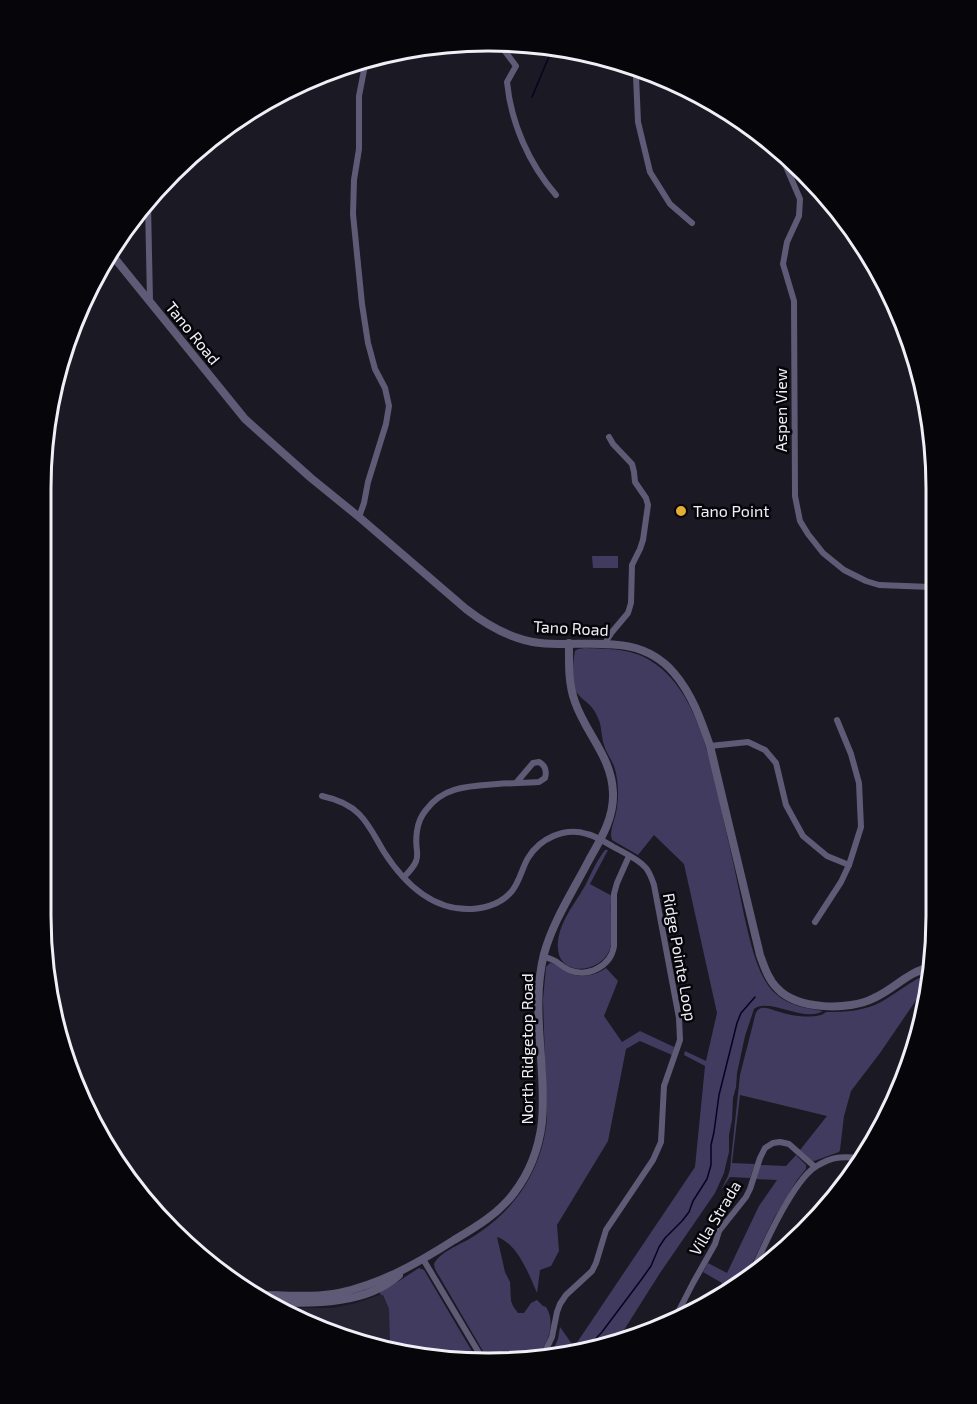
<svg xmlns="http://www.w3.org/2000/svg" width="977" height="1404" font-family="'Exo 2',sans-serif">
  <rect width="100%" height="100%" fill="#1b1923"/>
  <polygon fill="#262332" points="382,1294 389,1309 390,1349 317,1329 283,1308 333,1308 356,1303"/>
  <g fill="#423b60">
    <polygon points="592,556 618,556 618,568 593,568"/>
    <path d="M585 648C609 649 631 648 651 661 699 690 713 771 724 822 731 853 738 884 744 915 750 940 757 978 776 994 789 1006 806 1008 823 1011 804 1023 769 997 754 1009L745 1036 737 1073 736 1087 733 1098 732 1120 729 1135V1152L727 1160 724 1173 715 1193 660 1273 617 1341 576 1355 551 1356 558 1339 560 1327 574 1347 695 1167 705 1066 684 1055 685 1051 706 1061 717 1013 684 864 654 835 638 855 612 840C609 831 614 822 616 813 619 798 619 781 614 766 611 759 606 752 604 745 601 736 602 726 598 718 592 703 585 703 577 693 571 685 573 660 575 651L578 649Z"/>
    <path d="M605 850H608L590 884 612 896C608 913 616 936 609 951 600 973 560 977 558 949 556 926 574 905 585 886 591 874 597 860 605 850Z"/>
    <path d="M550 963C558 964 561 968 567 972 580 979 595 976 606 968L618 981 604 1016 622 1042 640 1031 674 1047 672 1055 640 1041 626 1049 608 1141 557 1225 559 1251 551 1266 540 1270 537 1293C529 1274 517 1243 497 1237L505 1272 510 1282 511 1301 513 1306 518 1313H524L531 1303 537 1300 543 1306 546 1307C556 1322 548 1343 538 1356L487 1358 435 1269 434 1264C440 1252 459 1245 471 1238 515 1211 542 1171 547 1119L543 1000 546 967Z"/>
    <path d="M921 977H925L926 980 923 990 880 1053 851 1091 844 1116 840 1150 839 1152 814 1161 811 1160 800 1150 827 1116 740 1095 732 1163 755 1164 750 1178 730 1177 721 1190 728 1176 730 1169 740 1075 754 1020C755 1015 756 1010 761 1008 767 1007 775 1011 780 1012 791 1016 818 1020 826 1012 845 1012 865 1011 881 1002 895 994 907 984 921 977Z"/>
    <polygon points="796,1155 806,1165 806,1169 797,1180 774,1218 747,1274 716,1296 722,1283 703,1272 708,1263 727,1273 759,1206 777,1180 756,1179 760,1165 786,1166"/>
    <polygon points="419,1268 424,1270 476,1358 430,1360 390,1349 389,1309 383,1295 381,1295 379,1291 391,1286"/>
  </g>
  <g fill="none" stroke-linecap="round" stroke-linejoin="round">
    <g stroke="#0a0021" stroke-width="1.5">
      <polyline points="532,97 553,47"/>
      <polyline points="578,1354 586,1349 602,1332 641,1280 651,1266 659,1247 665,1238 682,1221 689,1212 693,1201 707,1179 711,1165 711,1145 714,1132 719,1095 737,1023 741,1013 755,997"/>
    </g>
    <g stroke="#5f5b76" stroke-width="6">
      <path d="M504 42V50L516 66 507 82C511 123 529 164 556 195"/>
      <polyline points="638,68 636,76 638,122 650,172 670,204 692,223"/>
      <polyline points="779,150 800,199 799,216 787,242 783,264 794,301 795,496 800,521 808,534 823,553 844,570 866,581 879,585 931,587"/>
      <polyline points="148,204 150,301"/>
      <polyline points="359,517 364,503 368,482 386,424 389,406 385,388 375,369 368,343 362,304 353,214 354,180 359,149 359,96 366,60"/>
      <polyline points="605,643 612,632 628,613 631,603 632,565 640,549 643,540 648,505 646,498 635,482 634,472 632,464 613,444 609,437"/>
      <polyline points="710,746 748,742 765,750 776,763 786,805 803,836 827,856 849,865"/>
      <path d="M322 796C336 799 349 804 359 814 370 825 376 839 384 852 404 883 433 911 472 909 487 908 502 903 512 891 520 881 522 868 528 858 540 838 565 827 587 834 596 836 604 842 612 846 622 852 638 858 646 868 650 873 652 879 654 885L679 1018 680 1040 664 1086 661 1142 653 1160 606 1230 596 1263 592 1271 566 1295 560 1304 557 1312 552 1337 543 1356"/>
      <path d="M404 877C426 855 413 855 417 831 418 823 421 816 426 810 443 786 470 786 497 784 511 783 525 783 539 782L545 778C547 771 545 765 539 762L533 763 516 783"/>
      <polyline points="815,922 841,882 849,865 861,827 859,783 851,754 837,720"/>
      <path d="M544 957C559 960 558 965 569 970 588 978 611 966 614 946V894L617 883 629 856"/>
      <polyline points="798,1237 799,1233 813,1223"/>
      <polyline points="423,1259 482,1358"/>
      <path d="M753 1270C765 1244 792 1183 815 1167 820 1164 830 1159 836 1158 845 1156 855 1158 864 1158"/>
      <polyline points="673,1322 693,1283 715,1244 719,1231 746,1197 750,1189 760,1158 765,1148 773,1143 780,1142 789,1144 815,1167"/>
    </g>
    <g stroke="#5f5b76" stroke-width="8">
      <path d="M112 255 245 419 311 478 359 517 466 609C488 626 512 640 540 643 587 648 638 631 674 673 692 694 701 720 710 746L760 955C764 966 768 979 777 988 797 1010 849 1011 874 998 894 989 909 971 931 967"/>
      <path d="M262 1295C288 1295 314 1298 339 1293 381 1284 418 1263 454 1240 476 1227 498 1214 514 1193 530 1172 539 1147 542 1122 547 1066 530 1009 544 954 553 921 573 891 589 860 601 839 614 818 613 793 612 757 586 734 575 702 568 683 569 663 569 643"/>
      <path d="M274 1302C314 1304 367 1304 399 1275"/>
    </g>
  </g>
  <circle fill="#e5ad35" stroke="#060509" stroke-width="2" cx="681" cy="511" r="6"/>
  <g text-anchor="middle" stroke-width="5" stroke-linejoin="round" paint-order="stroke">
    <g font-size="16" fill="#f0eff7" stroke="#060509">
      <text transform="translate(193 333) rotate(51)" y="6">Tano Road</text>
      <text transform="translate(781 410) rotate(-90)" y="6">Aspen View</text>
      <text transform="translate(571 628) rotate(3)" y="6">Tano Road</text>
      <text transform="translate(680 957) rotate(80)" y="6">Ridge Pointe Loop</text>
      <text transform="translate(527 1049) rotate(-90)" y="6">North Ridgetop Road</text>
      <text transform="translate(715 1218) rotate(-59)" y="6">Villa Strada</text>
    </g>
    <g font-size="16" fill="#f0eff7" stroke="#060509" text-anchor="start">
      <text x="693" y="517">Tano Point</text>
    </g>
  </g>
  <path d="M0 0H977V1404H0ZM488 51H489A437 437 0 0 1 926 488V916A437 437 0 0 1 489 1353H488A437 437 0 0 1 51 916V488A437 437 0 0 1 488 51Z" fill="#060509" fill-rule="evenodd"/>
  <path fill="none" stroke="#f0eff7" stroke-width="3" d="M488 51H489A437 437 0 0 1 926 488V916A437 437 0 0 1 489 1353H488A437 437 0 0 1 51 916V488A437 437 0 0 1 488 51Z"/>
</svg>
